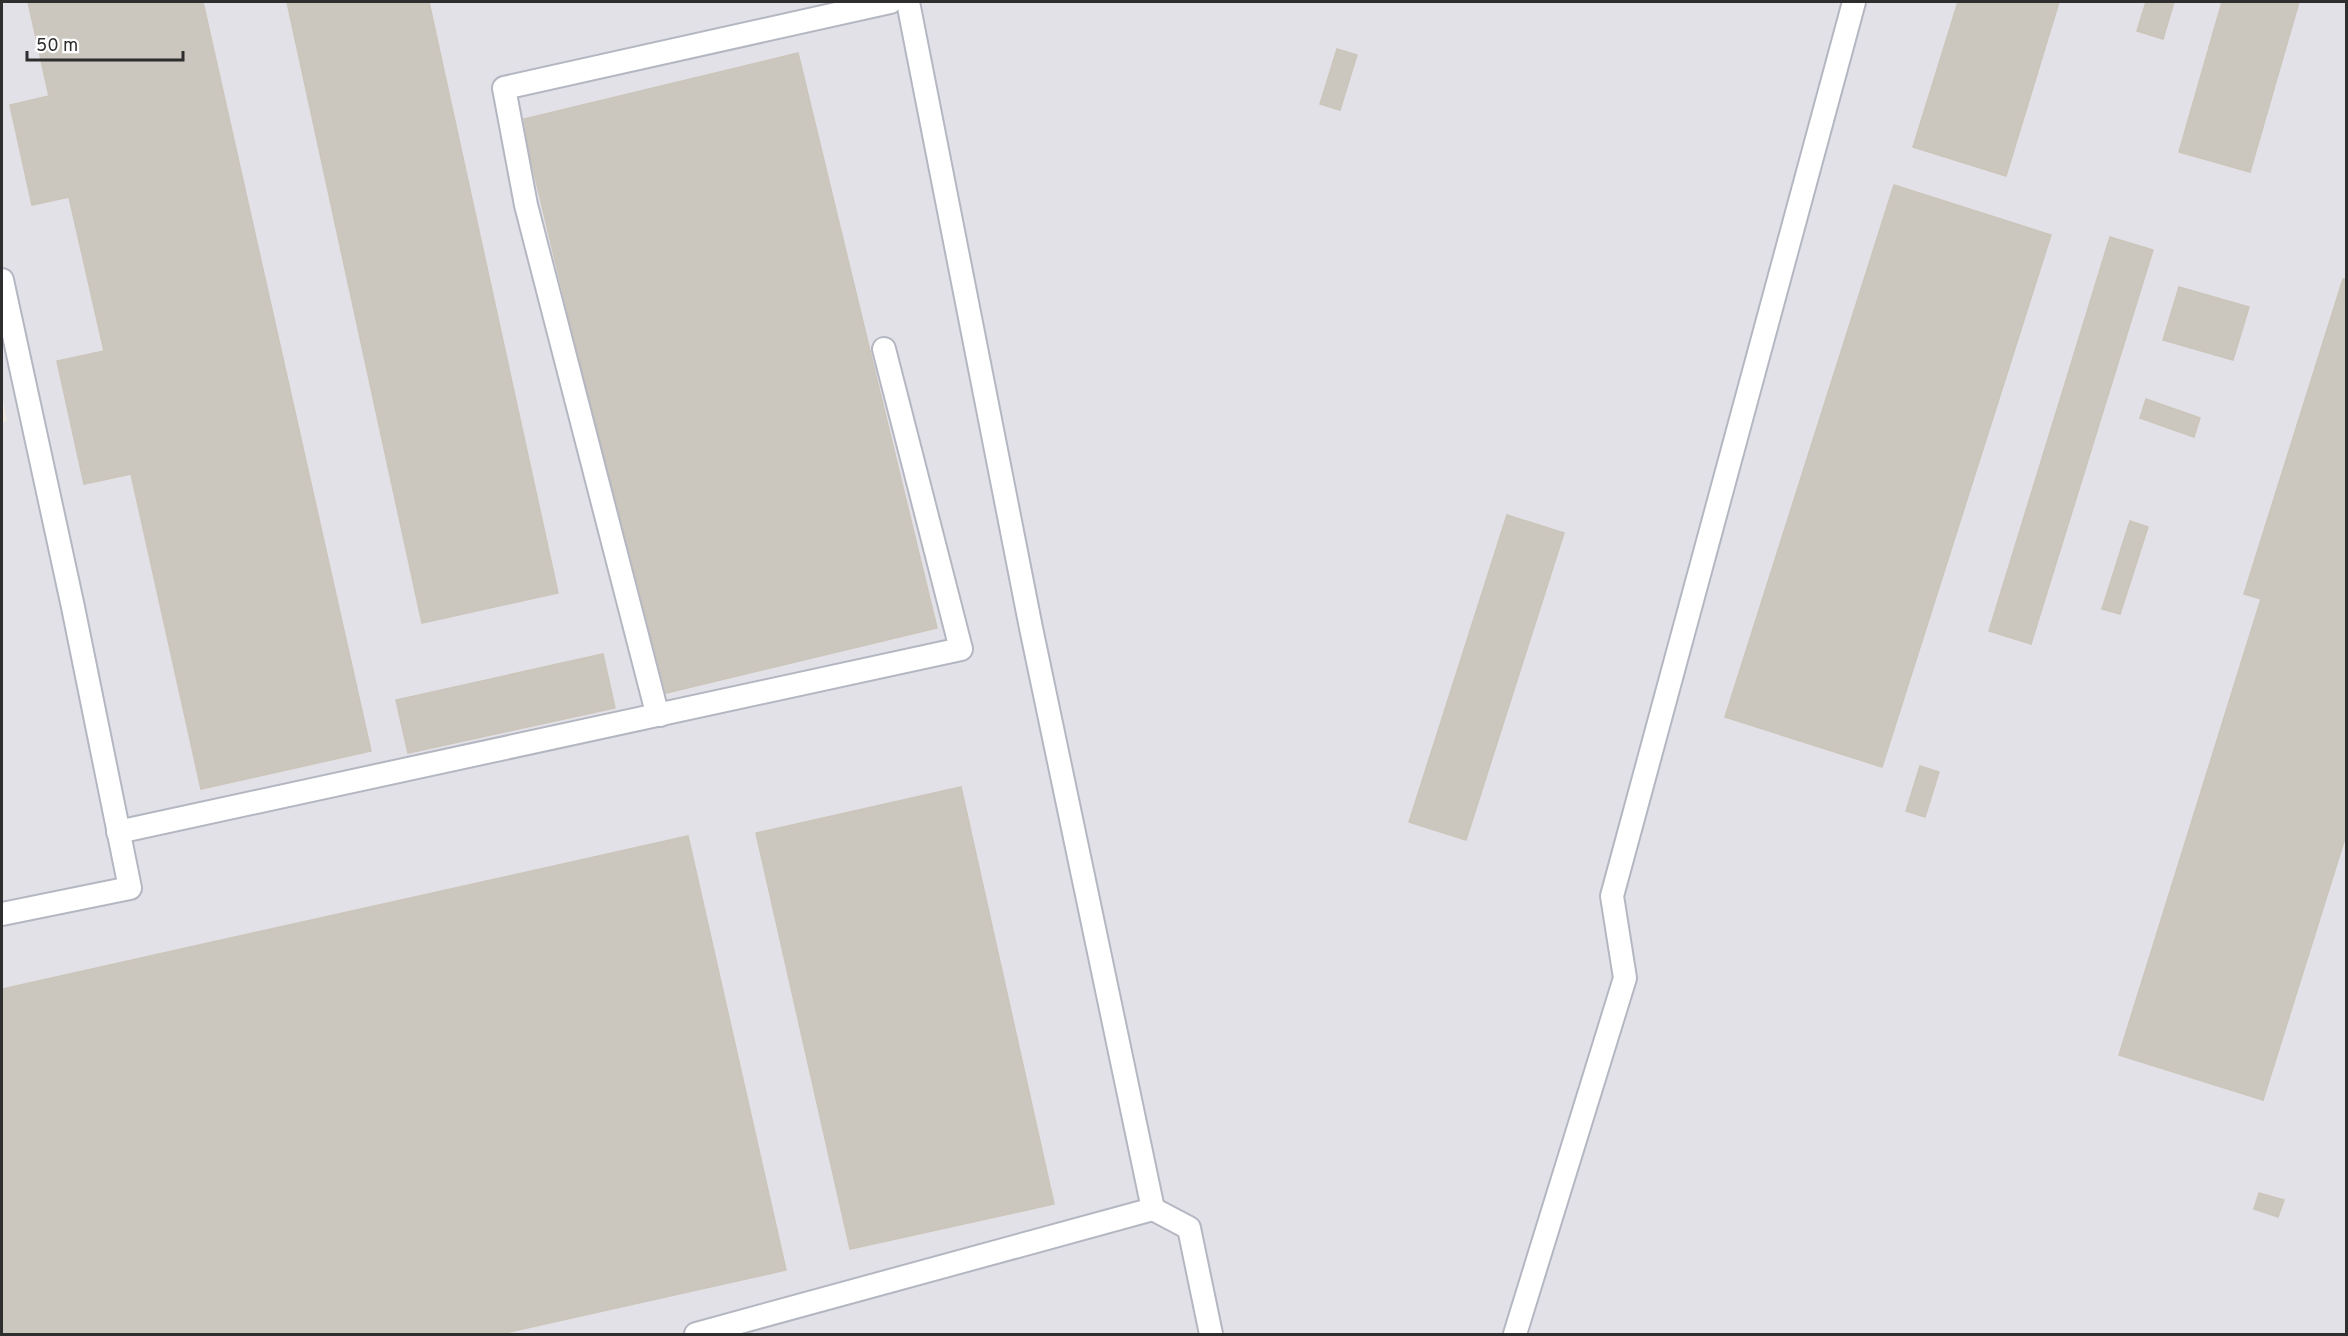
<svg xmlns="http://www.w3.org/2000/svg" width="2348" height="1336" font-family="Overpass,sans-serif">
  <rect width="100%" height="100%" fill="#efe9e1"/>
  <polygon fill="#e3e1e8" points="2,2 2346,2 2346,1334 2,1334 2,422 7,421 2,395"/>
  <g fill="#cbc7bf" stroke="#cbc5ba" stroke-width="1.5">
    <polygon points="28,2 203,2 371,751 201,789 131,474 84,484 57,361 104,351 69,197 32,205 10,105 49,96"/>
    <polygon points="287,2 429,2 558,593 422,623"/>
    <polygon points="1958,2 2059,2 2006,176 1913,147"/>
    <polygon points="2146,2 2174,2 2163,39 2137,31"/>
    <polygon points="2222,2 2299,2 2250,172 2179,152"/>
    <polygon points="1337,49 1357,55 1340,110 1320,104"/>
    <polygon points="798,53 937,628 666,693 574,339 531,160 524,119"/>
    <polygon points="1894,185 2051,235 1882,767 1725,717"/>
    <polygon points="2110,237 2153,250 2031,644 1989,631"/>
    <polygon points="2343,279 2346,279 2346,835 2263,1100 2119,1055 2261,599 2244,594"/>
    <polygon points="2179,287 2249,307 2233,360 2163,340"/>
    <polygon points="2146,399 2200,418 2194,437 2140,418"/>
    <polygon points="1507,515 1564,533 1466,840 1409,822"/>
    <polygon points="2130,521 2148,527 2120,614 2102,609"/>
    <polygon points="603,654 615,708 408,753 396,700"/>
    <polygon points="1920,766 1939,772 1925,817 1906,811"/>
    <polygon points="961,787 1054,1204 850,1249 756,833"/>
    <polygon points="688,836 786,1270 496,1335 2,1335 2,989"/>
    <polygon points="2259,1193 2284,1200 2278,1217 2254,1209"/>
  </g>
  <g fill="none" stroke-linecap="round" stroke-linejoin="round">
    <g stroke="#b4b7c1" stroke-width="26">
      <g id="minor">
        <polyline points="2,280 73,607 130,888 2,914"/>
        <polyline points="660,715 655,705 526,205 504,88 890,2"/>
        <polyline points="118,832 961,649 884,349"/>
        <polyline points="1153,1209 1189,1228 1211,1334"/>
        <polyline points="696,1334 1153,1209 1031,628 908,2"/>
        <polyline points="1515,1334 1625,978 1612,896 1854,2"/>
      </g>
    </g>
    <use href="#minor" stroke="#fff" stroke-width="22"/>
  </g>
  <rect width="2348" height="1336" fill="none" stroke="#2e2e2e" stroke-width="6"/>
  <path d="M27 51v9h156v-9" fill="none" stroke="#2e2e2e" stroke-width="3"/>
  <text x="36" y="51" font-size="18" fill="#2e2e2e" stroke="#ffffff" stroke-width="4.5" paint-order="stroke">50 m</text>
</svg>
